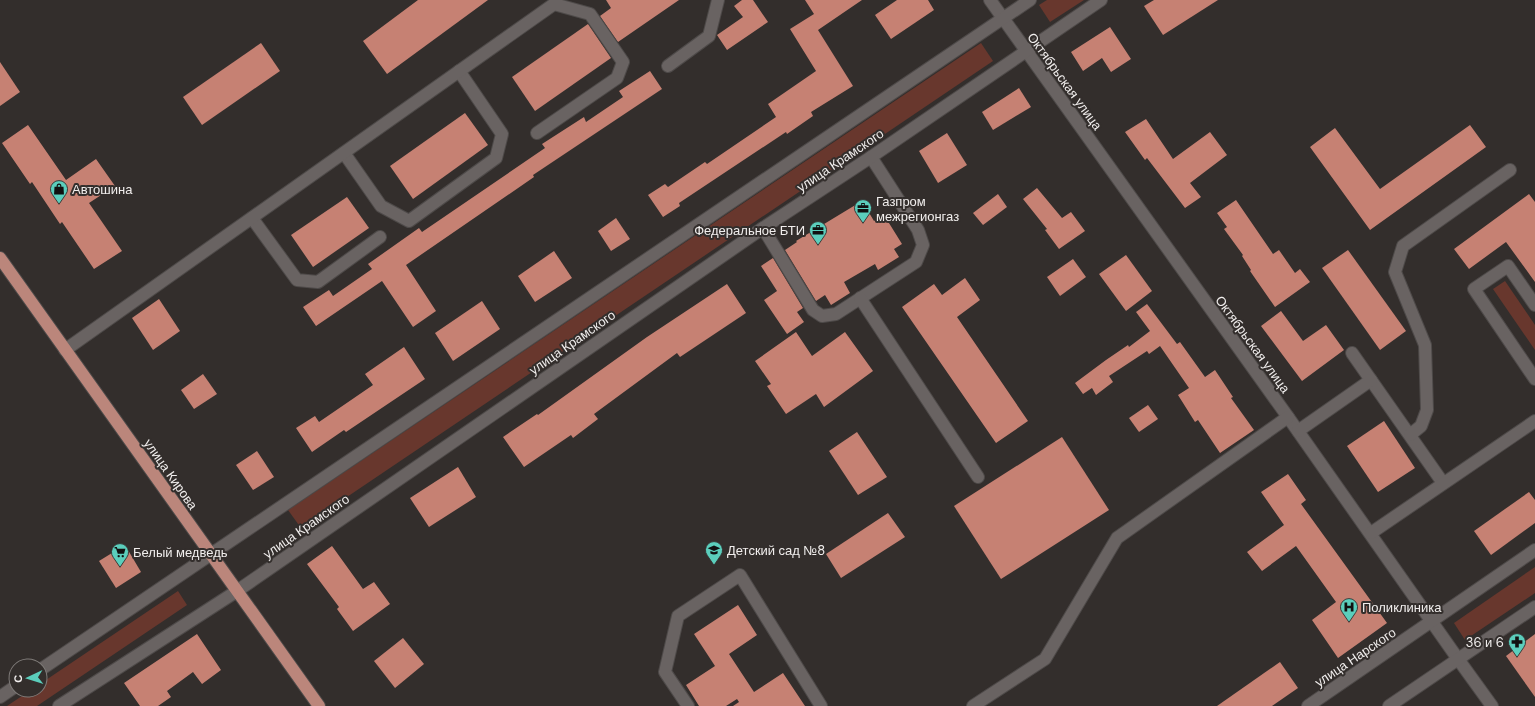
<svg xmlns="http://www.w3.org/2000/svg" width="1535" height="706" font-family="'DM Sans',sans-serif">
  <rect width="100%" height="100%" fill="#332e2c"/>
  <g fill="#68372d">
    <polygon points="1047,0 1084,0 1050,22 1039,5"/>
    <polygon points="981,43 993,61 301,528 288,510"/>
    <polygon points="1505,281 1535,325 1535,350 1493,289"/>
    <polygon points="1535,567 1535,593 1465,640 1454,623"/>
    <polygon points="178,591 187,605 37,706 7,706 31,690 40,690 40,684"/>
  </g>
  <g fill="#c68173">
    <polygon points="418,0 488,0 387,74 363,41"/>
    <polygon points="606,0 679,0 618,42 600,16 611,8"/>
    <polygon points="742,0 753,0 768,22 727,50 717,35 743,17 734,6"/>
    <polygon points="805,0 862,0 818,30 853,86 811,112 813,116 787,134 786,132 679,203 680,206 663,217 648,195 665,184 668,187 705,162 707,164 776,117 768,104 816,71 790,29 814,14"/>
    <polygon points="897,0 928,0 934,10 891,39 875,15"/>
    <polygon points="1154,0 1218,0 1163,35 1144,6"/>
    <polygon points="588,24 611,58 535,111 512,77"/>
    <polygon points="1110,27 1131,59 1111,72 1102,58 1083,71 1071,52"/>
    <polygon points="261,43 280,71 202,125 183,97"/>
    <polygon points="0,62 20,92 0,106"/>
    <polygon points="650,71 662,89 533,175 534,177 406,265 436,311 413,327 382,281 316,326 303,307 329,290 333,296 372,269 368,264 419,228 422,232 545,148 542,144 584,117 586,122 623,97 619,91"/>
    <polygon points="1019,88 1031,107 993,130 982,112"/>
    <polygon points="465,113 488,145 413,199 390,166"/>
    <polygon points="1146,119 1173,159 1210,132 1227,155 1190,183 1201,197 1185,208 1147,158 1145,160 1125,132"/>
    <polygon points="28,125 66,180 96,159 115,186 89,203 122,251 94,269 62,222 60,224 32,182 30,184 2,143"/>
    <polygon points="1470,125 1486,147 1370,230 1310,147 1335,128 1380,189"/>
    <polygon points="947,133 967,165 938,183 919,151"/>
    <polygon points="1037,188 1062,218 1071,212 1085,231 1059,249 1045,230 1047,229 1023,199"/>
    <polygon points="998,194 1007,207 983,225 973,213"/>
    <polygon points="1529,194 1535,202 1535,282 1506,242 1469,269 1454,249"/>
    <polygon points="347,197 369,228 313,267 291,235"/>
    <polygon points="1236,200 1273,254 1279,250 1295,273 1300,269 1310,282 1275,307 1250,271 1251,270 1242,256 1243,255 1224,229 1227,227 1217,213"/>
    <polygon points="862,201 874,221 884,215 902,244 894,249 899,257 878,270 875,264 844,282 850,293 831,305 825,295 816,301 785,250 797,242 796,241"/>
    <polygon points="616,218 630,239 611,251 598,231"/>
    <polygon points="1348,250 1406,331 1380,350 1322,268"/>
    <polygon points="554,251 572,278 535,302 518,276"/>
    <polygon points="1126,255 1152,291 1126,311 1099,274"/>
    <polygon points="773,258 803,308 797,312 804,322 787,334 764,300 777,291 761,266"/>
    <polygon points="1073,259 1086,277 1060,296 1047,277"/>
    <polygon points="965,278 980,300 957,317 1028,421 996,443 902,307 934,284 942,295"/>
    <polygon points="727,284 746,313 680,357 677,353 594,414 598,419 573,438 571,435 524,467 503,437 537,414 538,415 647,337"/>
    <polygon points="159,299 180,331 153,350 132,318"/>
    <polygon points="482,301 500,329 453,361 435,333"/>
    <polygon points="1147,304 1177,344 1180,342 1205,377 1215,370 1233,397 1231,398 1254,430 1220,453 1198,420 1195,422 1178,395 1189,388 1160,346 1149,354 1147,351 1109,376 1113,382 1096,395 1092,388 1083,394 1075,383 1106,360 1128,345 1129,347 1150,331 1136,312"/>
    <polygon points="1281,311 1303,341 1326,325 1344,350 1302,381 1261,326"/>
    <polygon points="796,332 812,356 845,332 873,371 824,407 816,394 786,414 767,386 771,384 755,361"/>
    <polygon points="404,347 425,379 346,432 344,430 312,452 296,428 315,416 319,422 373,385 365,374"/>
    <polygon points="203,374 217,394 194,409 181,390"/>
    <polygon points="1148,405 1158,419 1139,432 1129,418"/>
    <polygon points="1384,421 1415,468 1378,492 1347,446"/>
    <polygon points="857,432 887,477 858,495 829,451"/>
    <polygon points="1062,437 1109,510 1001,579 954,506"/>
    <polygon points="257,451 274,477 253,490 236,465"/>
    <polygon points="458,467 476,497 429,527 410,498"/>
    <polygon points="1288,474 1306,500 1301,504 1387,623 1338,658 1312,620 1336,602 1296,546 1262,571 1247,552 1284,525 1261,492"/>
    <polygon points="1529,492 1535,500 1535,523 1491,555 1474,531"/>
    <polygon points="888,513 905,537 841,578 826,554"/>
    <polygon points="125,545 141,572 116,588 99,561"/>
    <polygon points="332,546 363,589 374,582 390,604 353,631 337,609 339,607 307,564"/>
    <polygon points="738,605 757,635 729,654 754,692 783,673 805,706 733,706 739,702 737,699 726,706 699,706 686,685 715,666 694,634"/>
    <polygon points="197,634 221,670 202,684 193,672 167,691 171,697 158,706 140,706 124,683"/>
    <polygon points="1535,634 1535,697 1506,656"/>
    <polygon points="403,638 424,664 395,688 374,661"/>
    <polygon points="1280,662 1298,688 1272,706 1217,706"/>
  </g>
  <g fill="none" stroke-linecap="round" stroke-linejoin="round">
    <g stroke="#4e4a49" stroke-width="14">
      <g id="minor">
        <polyline points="990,0 1288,417 1458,659 1492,706"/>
        <polyline points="668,66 709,36 718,0"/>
        <polyline points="344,153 381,206 409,221 496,158 502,134 459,71"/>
        <polyline points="252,218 297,280 318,282 380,237"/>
        <polyline points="763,228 813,310 822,316 836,314 916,262 923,245 918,230 871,157"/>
        <polyline points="860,298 978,477"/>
        <polyline points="1535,305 1508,266 1474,289 1535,379"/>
        <polyline points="65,350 554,4 590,14 623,62 617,78 537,133"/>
        <polyline points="1352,353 1443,483"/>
        <polyline points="1298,431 1371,380"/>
        <polyline points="1410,435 1421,426 1427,410 1425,345 1395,272 1403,246 1510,170"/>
        <polyline points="1371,533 1535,421"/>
        <polyline points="40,670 1030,0"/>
        <polyline points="0,697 16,686"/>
        <polyline points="59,706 237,591 763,228 871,157 1101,0"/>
        <polyline points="688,706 665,672 678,616 740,575 821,706"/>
        <polyline points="973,706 1045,659 1117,538 1288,417"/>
        <polyline points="1308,706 1535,550"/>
        <polyline points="1389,706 1535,607"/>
      </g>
    </g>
    <g stroke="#4e4a49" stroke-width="14">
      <polyline id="major" points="0,258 319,706"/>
    </g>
    <use href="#minor" stroke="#696362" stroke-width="12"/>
    <use href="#major" stroke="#bb867b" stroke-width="12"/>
  </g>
  <defs>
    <g id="shop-pin" transform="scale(0.9)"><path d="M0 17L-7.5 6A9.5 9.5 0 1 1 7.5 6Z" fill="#5bcebc" stroke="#332e2c"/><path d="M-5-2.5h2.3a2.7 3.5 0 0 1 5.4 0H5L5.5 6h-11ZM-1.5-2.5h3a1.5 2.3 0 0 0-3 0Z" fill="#111"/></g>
    <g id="office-pin" transform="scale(0.9)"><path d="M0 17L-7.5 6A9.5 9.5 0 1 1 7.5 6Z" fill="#5bcebc" stroke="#332e2c"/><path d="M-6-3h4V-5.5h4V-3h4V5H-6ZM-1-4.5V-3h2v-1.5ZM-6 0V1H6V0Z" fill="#111"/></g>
    <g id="school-pin" transform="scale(0.9)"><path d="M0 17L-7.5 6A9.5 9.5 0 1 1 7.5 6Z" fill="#5bcebc" stroke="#332e2c"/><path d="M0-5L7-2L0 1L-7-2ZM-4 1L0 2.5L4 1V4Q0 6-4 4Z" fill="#111"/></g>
    <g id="supermarket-pin" transform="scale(0.9)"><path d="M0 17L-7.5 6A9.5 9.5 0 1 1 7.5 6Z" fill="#5bcebc" stroke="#332e2c"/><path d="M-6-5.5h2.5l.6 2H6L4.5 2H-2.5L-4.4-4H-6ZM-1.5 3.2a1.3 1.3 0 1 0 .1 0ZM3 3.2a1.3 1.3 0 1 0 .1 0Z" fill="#111"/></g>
    <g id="hospital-pin" transform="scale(0.9)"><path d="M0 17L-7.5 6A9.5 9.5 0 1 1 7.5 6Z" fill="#5bcebc" stroke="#332e2c"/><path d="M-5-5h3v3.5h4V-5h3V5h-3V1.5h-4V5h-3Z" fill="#111"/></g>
    <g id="pharmacy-pin" transform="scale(0.9)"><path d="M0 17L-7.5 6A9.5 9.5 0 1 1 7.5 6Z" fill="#5bcebc" stroke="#332e2c"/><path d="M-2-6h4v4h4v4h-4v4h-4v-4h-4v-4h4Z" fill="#111"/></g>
  </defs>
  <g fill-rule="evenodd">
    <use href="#shop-pin" x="59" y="189"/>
    <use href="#office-pin" x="863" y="208"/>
    <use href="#office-pin" x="818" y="230"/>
    <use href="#school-pin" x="714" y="550"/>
    <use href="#supermarket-pin" x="120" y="552"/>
    <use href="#hospital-pin" x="1349" y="607"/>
    <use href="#pharmacy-pin" x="1517" y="642"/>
  </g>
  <g text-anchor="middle" stroke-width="4" stroke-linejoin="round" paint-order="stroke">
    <g font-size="13" fill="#f1eeed" stroke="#332e2c">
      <text transform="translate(1065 81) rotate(54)" y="5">Октябрьская улица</text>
      <text transform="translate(840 160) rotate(-34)" y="5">улица Крамского</text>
      <text transform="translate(572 342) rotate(-35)" y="5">улица Крамского</text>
      <text transform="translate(1253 344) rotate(54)" y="5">Октябрьская улица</text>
      <text transform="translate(171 474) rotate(55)" y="5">улица Кирова</text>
      <text transform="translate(306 526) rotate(-35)" y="5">улица Крамского</text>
      <text transform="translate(1355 657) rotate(-34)" y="5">улица Нарского</text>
    </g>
    <g font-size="13" fill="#f1eeed" stroke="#332e2c" text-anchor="start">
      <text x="72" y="194">Автошина</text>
      <text x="876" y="206">Газпром<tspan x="876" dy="15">межрегионгаз</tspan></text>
      <text x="805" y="235" text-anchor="end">Федеральное БТИ</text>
      <text x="727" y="555">Детский сад №8</text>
      <text x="133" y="557">Белый медведь</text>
      <text x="1362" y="612">Поликлиника</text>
      <text x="1504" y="647" text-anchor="end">36 и 6</text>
    </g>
  </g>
  <g transform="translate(28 678) rotate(266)"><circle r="19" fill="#332e2c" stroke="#7f7b79"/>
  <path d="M0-3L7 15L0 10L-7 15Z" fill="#5bcebc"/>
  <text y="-6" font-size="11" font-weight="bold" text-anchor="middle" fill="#f1eeed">С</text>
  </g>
</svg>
